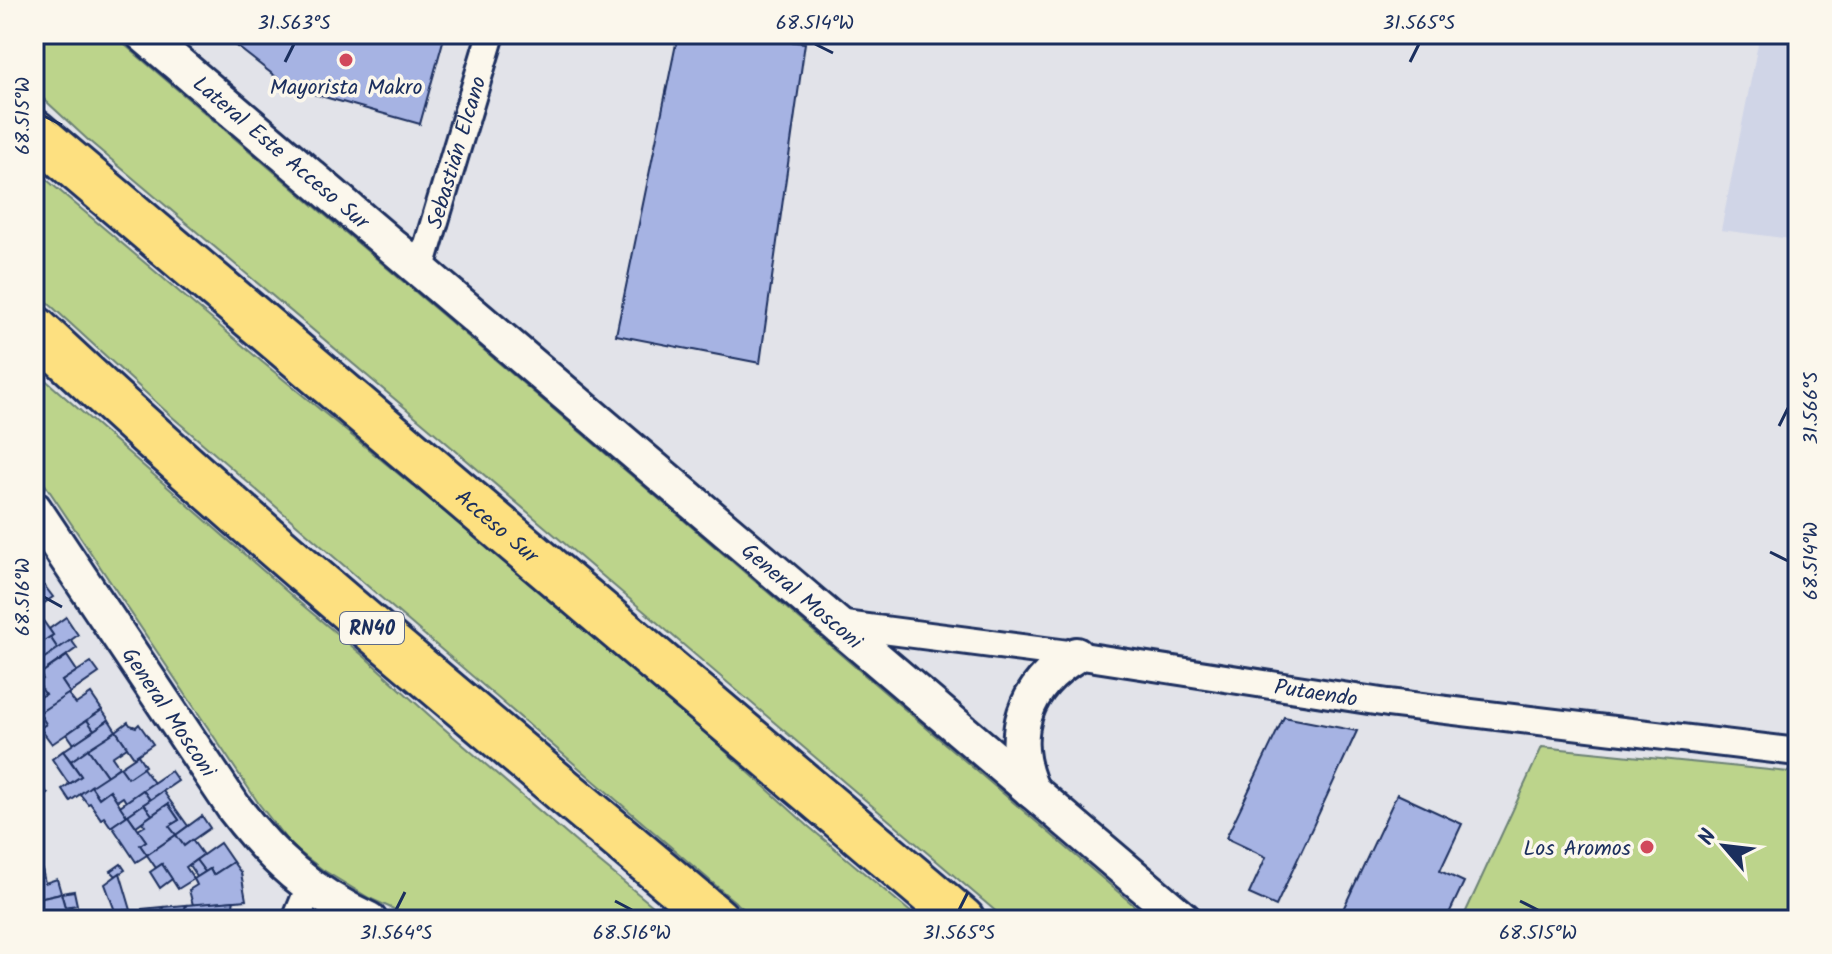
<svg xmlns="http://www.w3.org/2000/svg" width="1832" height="954" font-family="Kalam,sans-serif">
  <rect width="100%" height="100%" fill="#e2e3e9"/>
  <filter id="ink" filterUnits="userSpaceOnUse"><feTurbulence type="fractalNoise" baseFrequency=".0125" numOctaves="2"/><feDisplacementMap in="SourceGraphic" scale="16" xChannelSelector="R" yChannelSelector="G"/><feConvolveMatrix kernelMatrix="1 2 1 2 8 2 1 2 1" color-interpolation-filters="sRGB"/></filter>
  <g filter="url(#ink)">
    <polygon fill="#d0d5e7" points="1760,34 1798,34 1798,240 1721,230"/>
    <g fill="#bcd48b" stroke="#6c8274" stroke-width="2">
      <polygon points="34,34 112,34 673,511 1151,920 1006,920 435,433 88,140 34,90"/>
      <polygon points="34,169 261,361 619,655 808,826 920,920 757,920 728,896 378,595 170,415 34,290"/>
      <polygon points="34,370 300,603 366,658 440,725 592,856 670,920 418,920 369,898 323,870 298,851 286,839 259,804 34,468"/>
      <polygon points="1542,747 1798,773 1798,920 1462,920"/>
    </g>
    <g fill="#a6b3e3" stroke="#1b2f5e" stroke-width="2">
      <polygon points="221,34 445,34 420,124 289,87"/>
      <polygon points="678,34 715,34 805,43 760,363 616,335"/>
      <polygon points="44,585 53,597 34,610 34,592"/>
      <polygon points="66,617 78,635 58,649 50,637 53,635 49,629"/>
      <polygon points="42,619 53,635 34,648 34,625"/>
      <polygon points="50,637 58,649 34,665 34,648"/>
      <polygon points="71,640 77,648 40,674 43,679 38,683 34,678 34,665"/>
      <polygon points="67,656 77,671 62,681 70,693 41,712 34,702 45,694 38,683 43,679 40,674"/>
      <polygon points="91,662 99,673 70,693 62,681"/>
      <polygon points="34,678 45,694 34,701"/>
      <polygon points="68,694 76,704 91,694 102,710 52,744 40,728 46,724 39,713"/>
      <polygon points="102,710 109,720 94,730 87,720"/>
      <polygon points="39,713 46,724 34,732 34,717"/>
      <polygon points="1284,717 1357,731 1276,906 1249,894 1266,857 1226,838"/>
      <polygon points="87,720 94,730 74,744 67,734"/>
      <polygon points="109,720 116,731 71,761 63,751"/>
      <polygon points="128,722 130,725 136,727 139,724 153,744 134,757 116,731"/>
      <polygon points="116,731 127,747 112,757 119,767 107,776 88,749"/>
      <polygon points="88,749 107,776 70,801 62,789 81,776 71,761"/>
      <polygon points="63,751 81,776 69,784 52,759"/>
      <polygon points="138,755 145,766 128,778 120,767"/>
      <polygon points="120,767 128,778 143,768 154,783 126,802 123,797 117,801 110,790 99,798 91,786"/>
      <polygon points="171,771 178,781 150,800 143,790"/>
      <polygon points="37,780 48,794 34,804 34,782"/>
      <polygon points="91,786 99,798 110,790 127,816 111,827 104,817 101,819 90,803 88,804 80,794"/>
      <polygon points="143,790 150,800 127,816 120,806"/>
      <polygon points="163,791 188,826 176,835 169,826 179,820 168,804 152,815 144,804"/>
      <polygon points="1397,794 1462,824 1440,871 1464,882 1446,920 1338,920"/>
      <polygon points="144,804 152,815 136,826 128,815"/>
      <polygon points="168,804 179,820 169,826 176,835 147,855 140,845 146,841 138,830 145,826 142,822"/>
      <polygon points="128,815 146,841 140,845 147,855 136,862 112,826"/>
      <polygon points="202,816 210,828 184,846 176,835"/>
      <polygon points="176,835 184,846 192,840 203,855 186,867 194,879 178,889 162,864 156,868 147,855"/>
      <polygon points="220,843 233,862 213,875 210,869 205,872 196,860"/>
      <polygon points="196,860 205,872 197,877 189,865"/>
      <polygon points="233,862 241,873 246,900 193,905 189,890 197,885 194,879 210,869 213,875"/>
      <polygon points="41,864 45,883 57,879 61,893 34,899 34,866 36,868 41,867"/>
      <polygon points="121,864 125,870 116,876 111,871"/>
      <polygon points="162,864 172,879 160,888 150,872"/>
      <polygon points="120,873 131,910 115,911 105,884"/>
      <polygon points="74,891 77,905 65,907 61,893"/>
      <polygon points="61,893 65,907 71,906 75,920 34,920 34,899"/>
      <polygon points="234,901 229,920 207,920 184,912 186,905"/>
      <polygon points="186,905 181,920 159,920 163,907"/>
      <polygon points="163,907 159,920 138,920 142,909"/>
      <polygon points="123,910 123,920 112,920 115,911"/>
      <polygon points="184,912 203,919 207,920 181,920"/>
    </g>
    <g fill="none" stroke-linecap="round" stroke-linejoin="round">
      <g stroke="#1b2f5e" stroke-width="32">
        <g id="minor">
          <path id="s1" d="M420 271 491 34"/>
          <path id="s2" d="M837 624 1076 655 1388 703 1798 752"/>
          <polyline points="296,920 310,886"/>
        </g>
      </g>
      <g stroke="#1b2f5e" stroke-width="40">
        <g id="tertiary">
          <path id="s3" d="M143 34 1184 920"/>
          <path id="s4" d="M34 509 234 808C273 859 310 893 369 920"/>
          <path d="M1032 791C1007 735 1024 686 1076 655"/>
        </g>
      </g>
      <g stroke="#1b2f5e" stroke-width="50">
        <g id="motorway">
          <path id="s5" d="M34 132 962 920"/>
          <path d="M34 328C253 535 487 725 717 920"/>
        </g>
      </g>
      <use href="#minor" stroke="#fbf7ec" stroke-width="26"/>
      <use href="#tertiary" stroke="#fbf7ec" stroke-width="34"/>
      <use href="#motorway" stroke="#fde080" stroke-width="44"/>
    </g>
  </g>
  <path fill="none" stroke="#1b2f5e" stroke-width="3" d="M815 44 833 53M285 62 294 44M1410 62 1419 44M44 116 62 125M1779 426 1788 408M1770 552 1788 561M44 597 62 607M615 901 632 910M1520 901 1538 910M396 910 405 892M959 910 968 892"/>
  <g fill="#d1495b" stroke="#fbf7ec" stroke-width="3">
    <circle cx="346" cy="60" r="8"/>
    <circle cx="1647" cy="847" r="8"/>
  </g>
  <g text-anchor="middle" stroke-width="7" stroke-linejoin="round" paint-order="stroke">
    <rect fill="#fbf7ec" stroke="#5e6b89" stroke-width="2" x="340" y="612" width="64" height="32" rx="6"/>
    <g font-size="20" font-weight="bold" fill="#1b2f5e">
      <text x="372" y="635">RN40</text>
    </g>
    <g font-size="22" fill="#1b2f5e" stroke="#fbf7ec">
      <text x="346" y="94">Mayorista Makro</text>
      <text x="1631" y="855" text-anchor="end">Los Aromos</text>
    </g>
    <g font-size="22" fill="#1b2f5e" stroke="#fbf7ec">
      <text dy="8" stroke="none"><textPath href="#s3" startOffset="182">Lateral Este Acceso Sur</textPath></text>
      <text dy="8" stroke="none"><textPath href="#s1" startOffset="124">Sebastián Elcano</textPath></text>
      <text dy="8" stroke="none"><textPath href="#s5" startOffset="608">Acceso Sur</textPath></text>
      <text dy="8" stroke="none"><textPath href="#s3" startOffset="866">General Mosconi</textPath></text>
      <text dy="8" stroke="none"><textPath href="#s2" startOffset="484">Putaendo</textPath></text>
      <text dy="8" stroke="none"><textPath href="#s4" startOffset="244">General Mosconi</textPath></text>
    </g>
  </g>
  <rect width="1832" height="954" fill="none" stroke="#fbf7ec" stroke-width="88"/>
  <g transform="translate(1724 846) rotate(298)" stroke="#fbf7ec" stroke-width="6" paint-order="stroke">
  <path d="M0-6L14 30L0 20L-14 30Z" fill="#1b2f5e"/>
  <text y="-12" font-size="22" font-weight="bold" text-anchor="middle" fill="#1b2f5e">N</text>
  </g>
  <rect x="44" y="44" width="1744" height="866" fill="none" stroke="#1b2f5e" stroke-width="3"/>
  <g font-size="20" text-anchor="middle" fill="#1b2f5e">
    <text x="294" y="29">31.563°S</text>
    <text x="815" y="29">68.514°W</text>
    <text x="1419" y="29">31.565°S</text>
    <text transform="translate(22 116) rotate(-90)" y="7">68.515°W</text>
    <text transform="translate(1810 408) rotate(-90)" y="7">31.566°S</text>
    <text transform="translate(1810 561) rotate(-90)" y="7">68.514°W</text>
    <text transform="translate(22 597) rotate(-90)" y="7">68.516°W</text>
    <text x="396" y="939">31.564°S</text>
    <text x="632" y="939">68.516°W</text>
    <text x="959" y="939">31.565°S</text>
    <text x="1538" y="939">68.515°W</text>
  </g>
</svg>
